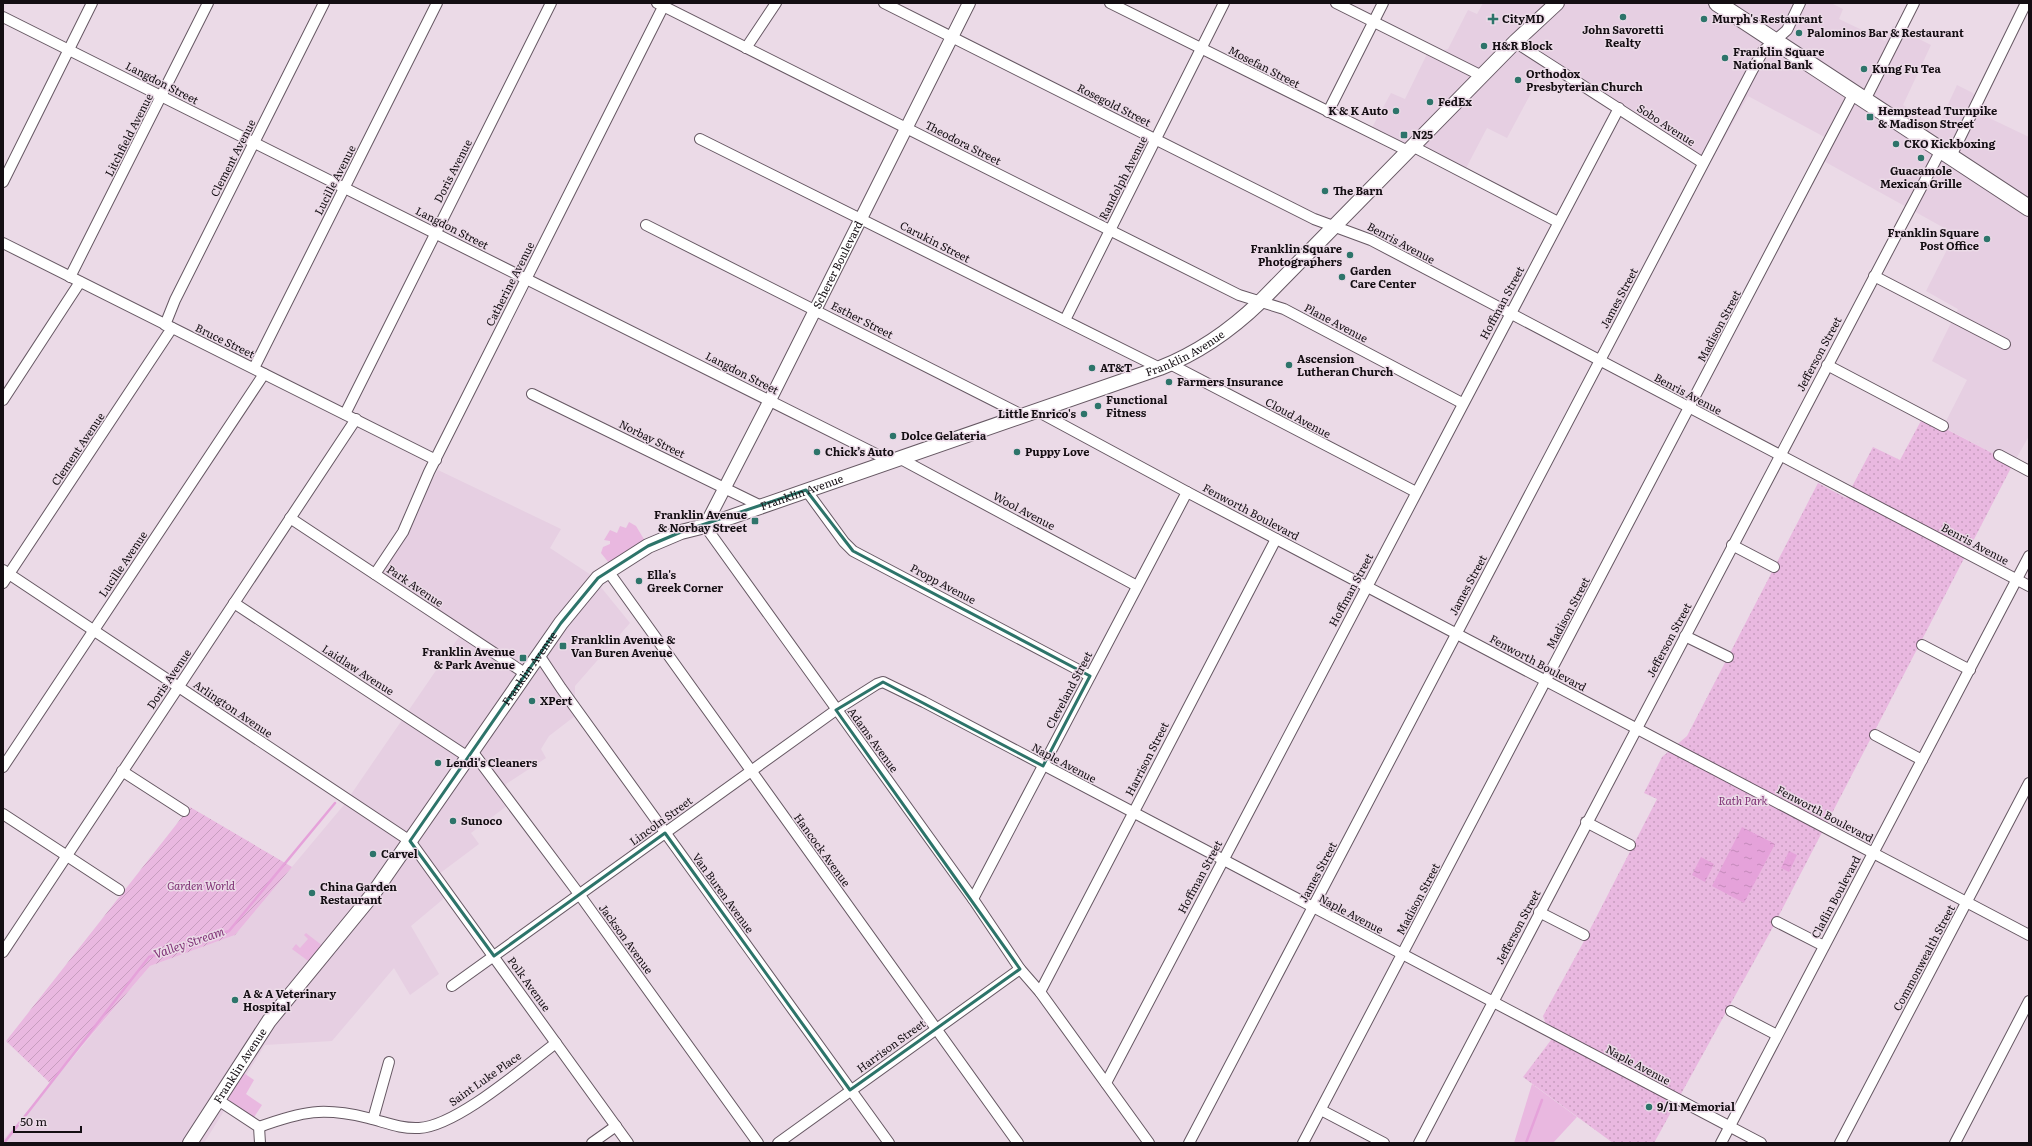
<svg xmlns="http://www.w3.org/2000/svg" width="2032" height="1146" font-family="Literata,serif">
  <defs>
    <pattern id="park-dots" width="8" height="8" patternUnits="userSpaceOnUse"><rect width="8" height="8" fill="#e9b8e0"/><path d="M2 2h.1M6 6h.1" fill="none" stroke="#c79dbf" stroke-width="1.8" stroke-linecap="round"/></pattern>
    <pattern id="garden-furrows" width="10" height="10" patternUnits="userSpaceOnUse"><rect width="10" height="10" fill="#e9b8e0"/><path d="M-1 1l2-2M0 10L10 0M9 11l2-2" fill="none" stroke="#c79dbf"/></pattern>
    <pattern id="water-ripples" width="26" height="14" patternUnits="userSpaceOnUse"><rect width="26" height="14" fill="#e5a2da"/><path d="M2 4q2-2 4 0t4 0M15 11q2-2 4 0t4 0" fill="none" stroke="#c48aba"/></pattern>
  </defs>
  <rect width="100%" height="100%" fill="#ebdae7"/>
  <g fill="#e6cfe2">
    <polygon points="1483,3 1831,3 1843,9 1839,19 1885,41 1893,26 1931,45 1903,105 1937,128 1957,85 1973,93 1983,115 2029,137 2029,436 2013,464 1943,427 1967,380 1932,361 1958,309 1926,291 1955,234 1820,159 1830,140 1748,96 1706,170 1545,67 1507,138 1487,128 1464,172 1415,146 1409,153 1369,133 1391,93 1405,99 1427,54 1448,49 1468,10 1477,14"/>
    <polygon points="438,470 561,529 550,548 591,575 630,623 575,686 575,716 549,736 541,749 546,758 506,784 508,805 471,833 479,844 435,877 448,895 411,926 439,974 410,995 394,968 332,1041 265,1045 204,1143 3,1143 3,1140 150,966 235,935 343,806 461,634 380,573"/>
  </g>
  <g fill="#e9b8e0">
    <polygon points="629,522 636,526 648,546 613,568 601,553 603,547 610,544 610,541 604,540 610,530 617,533 620,526 626,528"/>
    <polygon points="306,933 328,950 315,966 292,949 296,944 300,948 308,939 304,935"/>
    <polygon points="238,1069 254,1080 246,1094 262,1105 251,1122 218,1100"/>
    <polygon points="1532,1084 1577,1117 1553,1143 1514,1143"/>
  </g>
  <polygon fill="url(#park-dots)" points="1923,417 2013,464 1773,927 1654,1143 1613,1143 1523,1077 1551,1040 1543,1016 1583,943 1657,799 1644,793 1662,757 1687,736 1818,483 1846,498 1873,447 1900,460"/>
  <polygon fill="url(#garden-furrows)" points="190,807 292,867 235,935 150,966 50,1083 6,1041"/>
  <g fill="url(#water-ripples)">
    <polygon points="1742,827 1775,844 1744,903 1712,886"/>
    <polygon points="1789,851 1797,855 1789,872 1781,868"/>
    <polygon points="1701,857 1714,864 1705,882 1692,875"/>
  </g>
  <g fill="none" stroke-linecap="round" stroke-linejoin="round">
    <g stroke="#e5a2da" stroke-width="2.5">
      <polyline points="4,1143 149,957 229,931 335,803"/>
      <polyline points="1526,1143 1542,1100"/>
    </g>
    <g stroke="#665863" stroke-width="12">
      <g id="minor">
        <polyline points="657,3 1239,295 1284,309 1462,403"/>
        <polyline points="884,3 1314,219 1371,240 2029,586"/>
        <polyline points="1110,3 1408,151"/>
        <polyline points="1336,3 1482,76"/>
        <polyline points="3,17 890,461"/>
        <polyline points="1515,42 1703,163"/>
        <polyline points="746,48 776,3"/>
        <polyline points="1865,100 1914,3"/>
        <polyline points="1328,112 1383,3"/>
        <polyline points="700,139 1160,368"/>
        <polyline points="1412,146 1558,222"/>
        <polyline points="1951,156 2026,3"/>
        <polyline points="3,182 92,3"/>
        <polyline points="646,225 1024,416"/>
        <polyline points="3,243 436,460"/>
        <polyline points="1874,276 2005,344"/>
        <polyline points="70,277 208,3"/>
        <polyline points="1065,320 1224,3"/>
        <polyline points="165,325 175,300 324,3"/>
        <polyline points="1170,364 1416,492"/>
        <polyline points="1827,365 1943,426"/>
        <polyline points="254,368 437,3"/>
        <polyline points="532,394 761,506"/>
        <polyline points="3,400 80,282"/>
        <polyline points="1037,411 1187,492 2029,935"/>
        <polyline points="345,414 551,3"/>
        <polyline points="1999,455 2029,471"/>
        <polyline points="899,458 1137,586"/>
        <polyline points="806,490 844,542 853,551 1090,676"/>
        <polyline points="290,518 526,674"/>
        <polyline points="705,526 973,899 1020,969 1040,992 1149,1143"/>
        <polyline points="1732,545 1774,567"/>
        <polyline points="3,570 410,841 628,1143"/>
        <polyline points="608,571 1018,1143"/>
        <polyline points="375,574 403,532 429,472 665,3"/>
        <polyline points="3,583 172,328"/>
        <polyline points="234,603 468,757"/>
        <polyline points="1685,636 1728,657"/>
        <polyline points="1922,645 1970,670"/>
        <polyline points="539,655 561,688 889,1143"/>
        <polyline points="1875,735 1922,760"/>
        <polyline points="472,751 579,894 758,1143"/>
        <polyline points="3,767 264,374"/>
        <polyline points="122,771 184,811"/>
        <polyline points="3,814 119,890"/>
        <polyline points="1586,822 1630,845"/>
        <polyline points="973,899 1187,492"/>
        <polyline points="1539,912 1584,935"/>
        <polyline points="1777,922 1824,946"/>
        <polyline points="3,952 356,419"/>
        <polyline points="452,986 836,710 877,684 883,682 924,702 1761,1143"/>
        <polyline points="1040,992 1276,539"/>
        <polyline points="1731,1011 1777,1035"/>
        <polyline points="1106,1083 1619,108"/>
        <polyline points="218,1100 259,1127 260,1143"/>
        <polyline points="1321,1110 1384,1143"/>
        <polyline points="373,1119 389,1062"/>
        <path d="M259 1127C303 1111 323 1107 368 1118 385 1122 400 1129 419 1128 457 1126 524 1067 556 1043"/>
        <polyline points="592,1143 616,1126"/>
        <polyline points="778,1143 1020,969"/>
        <polyline points="1189,1143 1753,69 1763,51 1787,30 1800,3"/>
        <polyline points="1303,1143 1854,93"/>
        <polyline points="1419,1143 1941,150"/>
        <polyline points="1721,1143 2029,556"/>
        <polyline points="1840,1143 2029,783"/>
        <polyline points="1955,1143 2029,1001"/>
      </g>
    </g>
    <g stroke="#665863" stroke-width="14">
      <g id="tertiary">
        <path id="s1" d="M705 526 770 400 969 3"/>
      </g>
    </g>
    <g stroke="#665863" stroke-width="16">
      <g id="secondary">
        <path id="s2" d="M190 1143 269 1021 373 894 561 623 584 595 598 578 648 546 681 532 705 526 1160 368C1198 353 1231 330 1260 302L1515 42 1557 3"/>
      </g>
    </g>
    <g stroke="#665863" stroke-width="18">
      <polyline id="primary" points="1717,3 2029,208"/>
    </g>
    <use href="#minor" stroke="#fff" stroke-width="10"/>
    <use href="#tertiary" stroke="#fff" stroke-width="12"/>
    <use href="#secondary" stroke="#fff" stroke-width="14"/>
    <use href="#primary" stroke="#fff" stroke-width="16"/>
  </g>
  <path fill="none" stroke="#2d746a" stroke-width="3" stroke-linejoin="round" d="M806 490 853 551 1090 676 1043 766 883 682 836 710 1020 969 850 1090 665 833 494 956 410 841 561 623 598 578 648 546 681 532Z"/>
  <g fill="#2d746a" stroke="#ebdae7" stroke-width="1.5">
    <circle cx="1623" cy="17" r="4"/>
    <path d="M1491 13h4v4h4v4h-4v4h-4v-4h-4v-4h4z"/>
    <circle cx="1704" cy="19" r="4"/>
    <circle cx="1799" cy="33" r="4"/>
    <circle cx="1484" cy="46" r="4"/>
    <circle cx="1725" cy="58" r="4"/>
    <circle cx="1864" cy="69" r="4"/>
    <circle cx="1518" cy="80" r="4"/>
    <circle cx="1430" cy="102" r="4"/>
    <circle cx="1396" cy="111" r="4"/>
    <rect x="1866" y="113" width="8" height="8" rx="2"/>
    <rect x="1400" y="131" width="8" height="8" rx="2"/>
    <circle cx="1896" cy="144" r="4"/>
    <circle cx="1921" cy="158" r="4"/>
    <circle cx="1325" cy="191" r="4"/>
    <circle cx="1987" cy="239" r="4"/>
    <circle cx="1350" cy="255" r="4"/>
    <circle cx="1342" cy="277" r="4"/>
    <circle cx="1289" cy="365" r="4"/>
    <circle cx="1092" cy="368" r="4"/>
    <circle cx="1169" cy="382" r="4"/>
    <circle cx="1098" cy="406" r="4"/>
    <circle cx="1084" cy="414" r="4"/>
    <circle cx="893" cy="436" r="4"/>
    <circle cx="817" cy="452" r="4"/>
    <circle cx="1017" cy="452" r="4"/>
    <rect x="751" y="517" width="8" height="8" rx="2"/>
    <circle cx="639" cy="581" r="4"/>
    <rect x="559" y="642" width="8" height="8" rx="2"/>
    <rect x="519" y="654" width="8" height="8" rx="2"/>
    <circle cx="532" cy="701" r="4"/>
    <circle cx="438" cy="763" r="4"/>
    <circle cx="453" cy="821" r="4"/>
    <circle cx="373" cy="854" r="4"/>
    <circle cx="312" cy="893" r="4"/>
    <circle cx="235" cy="1000" r="4"/>
    <circle cx="1649" cy="1107" r="4"/>
  </g>
  <g text-anchor="middle" stroke-width="3" stroke-linejoin="round" paint-order="stroke">
    <g font-size="11" font-weight="bold" fill="#140e13" stroke="#ebdae7" text-anchor="start">
      <text x="1502" y="23">CityMD</text>
      <text x="1712" y="23">Murph's Restaurant</text>
      <text x="1623" y="34" text-anchor="middle">John Savoretti<tspan x="1623" dy="13">Realty</tspan></text>
      <text x="1807" y="37">Palominos Bar &amp; Restaurant</text>
      <text x="1492" y="50">H&amp;R Block</text>
      <text x="1733" y="56">Franklin Square<tspan x="1733" dy="13">National Bank</tspan></text>
      <text x="1872" y="73">Kung Fu Tea</text>
      <text x="1526" y="78">Orthodox<tspan x="1526" dy="13">Presbyterian Church</tspan></text>
      <text x="1438" y="106">FedEx</text>
      <text x="1388" y="115" text-anchor="end">K &amp; K Auto</text>
      <text x="1878" y="115">Hempstead Turnpike<tspan x="1878" dy="13">&amp; Madison Street</tspan></text>
      <text x="1412" y="139">N25</text>
      <text x="1904" y="148">CKO Kickboxing</text>
      <text x="1921" y="175" text-anchor="middle">Guacamole<tspan x="1921" dy="13">Mexican Grille</tspan></text>
      <text x="1333" y="195">The Barn</text>
      <text x="1979" y="237" text-anchor="end">Franklin Square<tspan x="1979" dy="13">Post Office</tspan></text>
      <text x="1342" y="253" text-anchor="end">Franklin Square<tspan x="1342" dy="13">Photographers</tspan></text>
      <text x="1350" y="275">Garden<tspan x="1350" dy="13">Care Center</tspan></text>
      <text x="1297" y="363">Ascension<tspan x="1297" dy="13">Lutheran Church</tspan></text>
      <text x="1100" y="372">AT&amp;T</text>
      <text x="1177" y="386">Farmers Insurance</text>
      <text x="1106" y="404">Functional<tspan x="1106" dy="13">Fitness</tspan></text>
      <text x="1076" y="418" text-anchor="end">Little Enrico's</text>
      <text x="901" y="440">Dolce Gelateria</text>
      <text x="825" y="456">Chick’s Auto</text>
      <text x="1025" y="456">Puppy Love</text>
      <text x="747" y="519" text-anchor="end">Franklin Avenue<tspan x="747" dy="13">&amp; Norbay Street</tspan></text>
      <text x="647" y="579">Ella's<tspan x="647" dy="13">Greek Corner</tspan></text>
      <text x="571" y="644">Franklin Avenue &amp;<tspan x="571" dy="13">Van Buren Avenue</tspan></text>
      <text x="515" y="656" text-anchor="end">Franklin Avenue<tspan x="515" dy="13">&amp; Park Avenue</tspan></text>
      <text x="540" y="705">XPert</text>
      <text x="446" y="767">Lendi's Cleaners</text>
      <text x="461" y="825">Sunoco</text>
      <text x="381" y="858">Carvel</text>
      <text x="320" y="891">China Garden<tspan x="320" dy="13">Restaurant</tspan></text>
      <text x="243" y="998">A &amp; A Veterinary<tspan x="243" dy="13">Hospital</tspan></text>
      <text x="1657" y="1111">9/11 Memorial</text>
    </g>
    <g font-size="11" fill="#140e13" stroke="#ebdae7">
      <text transform="translate(1264 67) rotate(27)" y="4">Mosefan Street</text>
      <text transform="translate(162 83) rotate(27)" y="4">Langdon Street</text>
      <text transform="translate(1114 105) rotate(27)" y="4">Rosegold Street</text>
      <text transform="translate(1666 125) rotate(33)" y="4">Sobo Avenue</text>
      <text transform="translate(129 135) rotate(-63)" y="4">Litchfield Avenue</text>
      <text transform="translate(963 143) rotate(27)" y="4">Theodora Street</text>
      <text transform="translate(233 158) rotate(-63)" y="4">Clement Avenue</text>
      <text transform="translate(453 171) rotate(-63)" y="4">Doris Avenue</text>
      <text transform="translate(1123 178) rotate(-63)" y="4">Randolph Avenue</text>
      <text transform="translate(335 180) rotate(-63)" y="4">Lucille Avenue</text>
      <text transform="translate(452 228) rotate(27)" y="4">Langdon Street</text>
      <text transform="translate(935 242) rotate(27)" y="4">Carukin Street</text>
      <text transform="translate(1401 243) rotate(28)" y="4">Benris Avenue</text>
      <text dy="4" stroke="none"><textPath href="#s1" startOffset="293">Scherer Boulevard</textPath></text>
      <text transform="translate(510 284) rotate(-63)" y="4">Catherine Avenue</text>
      <text transform="translate(1619 298) rotate(-62)" y="4">James Street</text>
      <text transform="translate(1502 303) rotate(-62)" y="4">Hoffman Street</text>
      <text transform="translate(862 320) rotate(27)" y="4">Esther Street</text>
      <text transform="translate(1336 323) rotate(28)" y="4">Plane Avenue</text>
      <text transform="translate(1719 326) rotate(-62)" y="4">Madison Street</text>
      <text transform="translate(225 341) rotate(26)" y="4">Bruce Street</text>
      <text dy="4" stroke="none"><textPath href="#s2" startOffset="1328">Franklin Avenue</textPath></text>
      <text transform="translate(1819 354) rotate(-62)" y="4">Jefferson Street</text>
      <text transform="translate(742 373) rotate(27)" y="4">Langdon Street</text>
      <text transform="translate(1688 394) rotate(28)" y="4">Benris Avenue</text>
      <text transform="translate(1298 418) rotate(28)" y="4">Cloud Avenue</text>
      <text transform="translate(652 439) rotate(26)" y="4">Norbay Street</text>
      <text transform="translate(78 449) rotate(-56)" y="4">Clement Avenue</text>
      <text dy="4" stroke="none"><textPath href="#s2" startOffset="920">Franklin Avenue</textPath></text>
      <text transform="translate(1024 511) rotate(28)" y="4">Wool Avenue</text>
      <text transform="translate(1251 512) rotate(28)" y="4">Fenworth Boulevard</text>
      <text transform="translate(1975 544) rotate(28)" y="4">Benris Avenue</text>
      <text transform="translate(123 564) rotate(-56)" y="4">Lucille Avenue</text>
      <text transform="translate(943 584) rotate(28)" y="4">Propp Avenue</text>
      <text transform="translate(1468 585) rotate(-62)" y="4">James Street</text>
      <text transform="translate(415 586) rotate(34)" y="4">Park Avenue</text>
      <text transform="translate(1351 590) rotate(-62)" y="4">Hoffman Street</text>
      <text transform="translate(1568 613) rotate(-62)" y="4">Madison Street</text>
      <text transform="translate(1669 640) rotate(-62)" y="4">Jefferson Street</text>
      <text transform="translate(1538 663) rotate(28)" y="4">Fenworth Boulevard</text>
      <text dy="4" stroke="none"><textPath href="#s2" startOffset="584">Franklin Avenue</textPath></text>
      <text transform="translate(358 670) rotate(33)" y="4">Laidlaw Avenue</text>
      <text transform="translate(169 679) rotate(-56)" y="4">Doris Avenue</text>
      <text transform="translate(1069 690) rotate(-62)" y="4">Cleveland Street</text>
      <text transform="translate(233 709) rotate(34)" y="4">Arlington Avenue</text>
      <text transform="translate(873 740) rotate(54)" y="4">Adams Avenue</text>
      <text transform="translate(1147 759) rotate(-63)" y="4">Harrison Street</text>
      <text transform="translate(1064 763) rotate(28)" y="4">Naple Avenue</text>
      <text transform="translate(1825 814) rotate(28)" y="4">Fenworth Boulevard</text>
      <text transform="translate(661 821) rotate(-36)" y="4">Lincoln Street</text>
      <text transform="translate(822 850) rotate(54)" y="4">Hancock Avenue</text>
      <text transform="translate(1318 872) rotate(-62)" y="4">James Street</text>
      <text transform="translate(1200 877) rotate(-62)" y="4">Hoffman Street</text>
      <text transform="translate(723 893) rotate(54)" y="4">Van Buren Avenue</text>
      <text transform="translate(1836 897) rotate(-62)" y="4">Claflin Boulevard</text>
      <text transform="translate(1418 899) rotate(-62)" y="4">Madison Street</text>
      <text transform="translate(1351 914) rotate(28)" y="4">Naple Avenue</text>
      <text transform="translate(1518 927) rotate(-62)" y="4">Jefferson Street</text>
      <text transform="translate(626 939) rotate(54)" y="4">Jackson Avenue</text>
      <text transform="translate(1924 958) rotate(-62)" y="4">Commonwealth Street</text>
      <text transform="translate(529 984) rotate(54)" y="4">Polk Avenue</text>
      <text transform="translate(891 1046) rotate(-36)" y="4">Harrison Street</text>
      <text dy="4" stroke="none"><textPath href="#s2" startOffset="92">Franklin Avenue</textPath></text>
      <text transform="translate(1638 1065) rotate(28)" y="4">Naple Avenue</text>
      <text transform="translate(485 1079) rotate(-35)" y="4">Saint Luke Place</text>
    </g>
    <g font-size="11" font-style="italic" fill="#7f3275" stroke="#ebdae7">
      <text x="1743" y="805">Rath Park</text>
      <text x="201" y="890">Garden World</text>
    </g>
    <g font-size="12" font-style="italic" fill="#813478" stroke="#ebdae7">
      <text transform="translate(189 943) rotate(-19)" y="4">Valley Stream</text>
    </g>
  </g>
  <rect width="2032" height="1146" fill="none" stroke="#140e13" stroke-width="8"/>
  <path d="M14 1126v6h67v-6" fill="none" stroke="#140e13" stroke-width="2"/>
  <text x="20" y="1126" font-size="12" fill="#140e13" stroke="#ebdae7" stroke-width="3" paint-order="stroke">50 m</text>
</svg>
